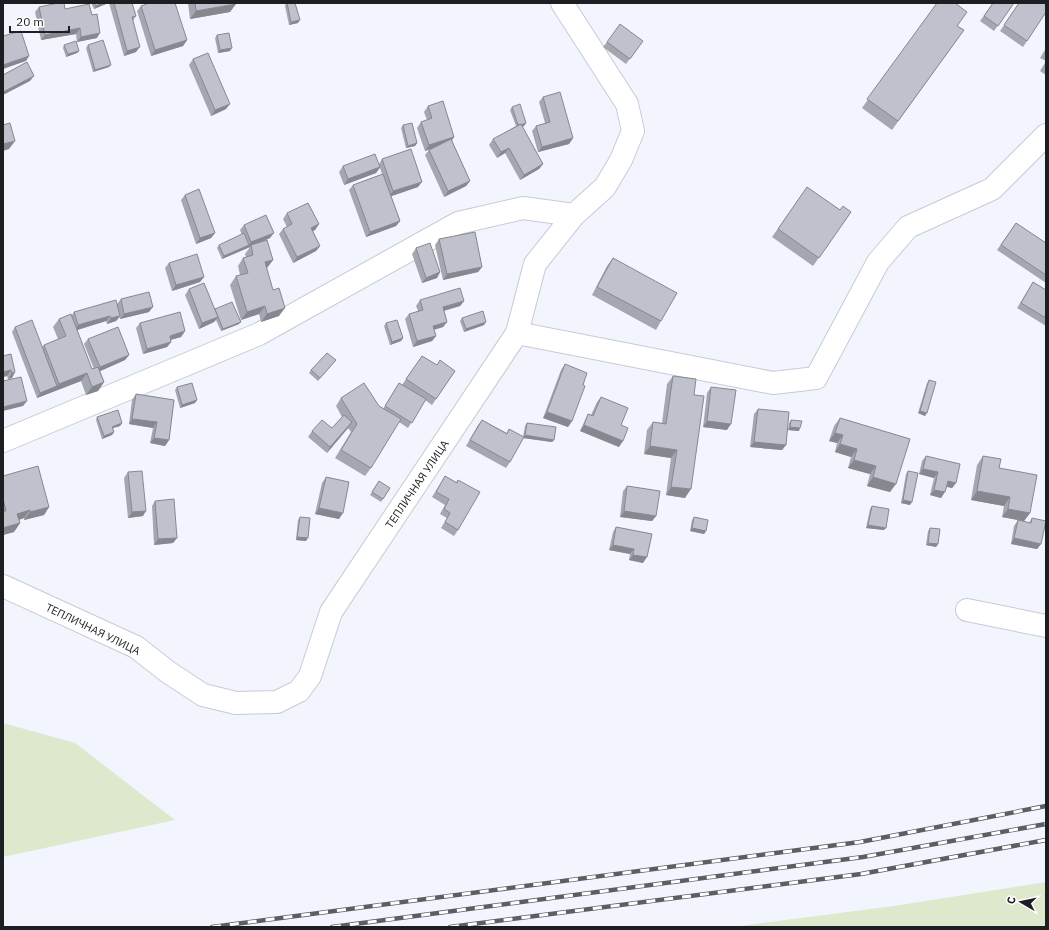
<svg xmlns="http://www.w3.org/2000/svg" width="1049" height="930" font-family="'IBM Plex Sans',sans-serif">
  <rect width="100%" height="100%" fill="#f2f5fe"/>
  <g fill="#dde8cd">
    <polygon points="3,723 75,743 175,820 3,857"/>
    <polygon points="1046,882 1046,927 732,927 894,906"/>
  </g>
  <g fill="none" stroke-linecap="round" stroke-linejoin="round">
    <g stroke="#c7cbd6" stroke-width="24">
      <g id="minor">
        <polyline points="517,333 773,383 816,378 878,262 908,227 992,189 1046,135"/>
        <polyline points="3,441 259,334 458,223 523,208 574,215"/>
        <polyline points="3,586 136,647 168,672 203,695 236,703 277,702 299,691 310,676 331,612 517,333 535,264 574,215 605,187 621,160 633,131 627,104 562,3"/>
        <polyline points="967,610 1046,626"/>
      </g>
    </g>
    <use href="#minor" stroke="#fff" stroke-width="22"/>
    <g stroke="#5d5e64" stroke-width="4.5">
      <g id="rail">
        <polyline points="212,927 860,842 1046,806"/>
        <polyline points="332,927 863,857 1046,824"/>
        <polyline points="450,927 861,874 1046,840"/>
      </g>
    </g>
    <use href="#rail" stroke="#fff" stroke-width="3" stroke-dasharray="9" stroke-linecap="butt"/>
  </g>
  <g fill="#a4a7b0">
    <polygon points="91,3 106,3 106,4 94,9"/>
    <polygon points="109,3 125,3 136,16 133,21 136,52 124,56"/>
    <polygon points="188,3 236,3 230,12 190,19"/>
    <polygon points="286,3 298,23 289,25 285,6"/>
    <polygon points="937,3 957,26 964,30 892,130 862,108"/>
    <polygon points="993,3 1014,3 994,31 980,21"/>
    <polygon points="1019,3 1046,12 1023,47 1000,31"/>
    <polygon points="141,6 187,40 183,46 151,56 137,11"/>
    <polygon points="39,7 65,9 97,38 77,42 76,34 41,40 35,12"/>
    <polygon points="217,35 230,51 218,53 215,38"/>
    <polygon points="643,41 626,64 603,47 607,42"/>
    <polygon points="64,45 79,51 77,53 66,57 63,48"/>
    <polygon points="88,45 109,67 93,72 86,48"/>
    <polygon points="1046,48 1046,75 1040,71 1046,61 1040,58"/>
    <polygon points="193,59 226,109 211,116 189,65"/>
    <polygon points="543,97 573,138 569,144 538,152 532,131 536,126 545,123 539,102"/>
    <polygon points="428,106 454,137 452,141 470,181 466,186 444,197 425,155 429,150 431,149 425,151 417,128 421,122 427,120 424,112"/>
    <polygon points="512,107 526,123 524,126 522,127 543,164 539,169 520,180 505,153 497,158 489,145 493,139 516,126 510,110"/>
    <polygon points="403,125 417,143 415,146 406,148 401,128"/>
    <polygon points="382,159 418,187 391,196 400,221 396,226 366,237 349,190 353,185 382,174 380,168 376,173 344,185 339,172 343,166 379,164"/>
    <polygon points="807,187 840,210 851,212 813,266 772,237"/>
    <polygon points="185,195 215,233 211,238 196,244 181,200"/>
    <polygon points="287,213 319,224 315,230 313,231 320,246 316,251 293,263 279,234 283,229 287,227 283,219"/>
    <polygon points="1016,223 1046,243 1046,283 997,250"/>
    <polygon points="244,225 270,238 260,243 273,260 266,268 279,316 261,322 259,314 241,320 230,285 236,276 240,275 238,266 243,258 246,257 245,254 250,247 222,259 217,248 219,245 242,235 240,230"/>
    <polygon points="439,239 482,267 478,272 443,280 435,245"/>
    <polygon points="416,248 440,272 437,278 422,283 412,254"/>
    <polygon points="613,258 661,321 656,330 592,295 607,266"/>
    <polygon points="169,263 204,277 200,282 172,291 165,268"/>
    <polygon points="1033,282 1046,290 1046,326 1017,308"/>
    <polygon points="189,289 215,309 239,324 221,331 216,320 214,322 199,329 185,295"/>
    <polygon points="121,299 149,312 120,319 120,317 116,321 107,324 106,321 77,330 92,369 94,369 84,344 88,339 129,355 125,360 100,371 104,382 98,391 86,395 81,381 37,398 12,332 15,327 42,347 44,345 58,339 53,327 59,319 72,315 74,312 117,304"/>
    <polygon points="420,300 464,301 460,306 444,311 447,322 443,327 434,330 436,336 432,341 413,347 405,319 409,314 418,311 416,306"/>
    <polygon points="462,318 484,325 464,332 460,321"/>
    <polygon points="140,323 185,331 181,337 171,340 171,342 167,347 143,354 136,328"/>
    <polygon points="386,323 403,338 401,341 390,345 384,326"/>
    <polygon points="3,356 15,372 12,378 8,379 7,376 3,377"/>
    <polygon points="422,356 437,365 455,371 432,405 425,400 408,428 399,422 371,468 365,476 335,458 351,432 348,428 327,453 308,437 312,431 332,428 342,417 336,406 341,398 379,406 383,409 399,383 412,391 402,385"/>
    <polygon points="336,360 318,381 309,373 311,370"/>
    <polygon points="565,364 583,385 572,421 568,427 543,418 561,370"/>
    <polygon points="673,376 694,395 685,498 666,495 671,458 644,454 647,430 653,422 662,423 667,384"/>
    <polygon points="929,380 925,416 918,413 927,383"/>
    <polygon points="177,387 197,400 195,403 180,408 175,390"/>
    <polygon points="711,387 727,430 703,427 707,393"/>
    <polygon points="136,394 174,400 169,440 165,446 150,443 153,428 129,424 132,400"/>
    <polygon points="601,397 621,425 619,447 580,431 585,420 588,414 591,415 597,402"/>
    <polygon points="758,409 786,445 782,450 750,447 754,414"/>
    <polygon points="97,417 122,423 120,426 112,428 114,432 112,435 102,439 96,420"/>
    <polygon points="840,418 910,439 890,492 867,486 870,474 848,468 851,457 835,452 837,443 829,441 834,426"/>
    <polygon points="482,420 507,433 509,429 523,437 525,426 527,423 554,440 552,442 523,438 510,462 506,468 466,446 478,425"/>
    <polygon points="791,420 799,431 788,430 789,423"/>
    <polygon points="926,456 956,483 952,488 947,487 941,498 930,495 934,478 919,474 922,461"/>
    <polygon points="983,456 999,468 1030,513 1024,521 1002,517 1004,506 971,500 977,465"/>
    <polygon points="908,471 910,505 901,503 906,474"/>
    <polygon points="128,472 143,516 128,518 124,478"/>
    <polygon points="3,476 49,507 44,515 24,520 24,518 19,520 20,523 14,532 3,535"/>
    <polygon points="445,476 456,482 458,480 458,530 454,536 441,528 447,518 440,514 445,505 432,497"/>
    <polygon points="326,477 339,519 315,514 322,483"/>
    <polygon points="379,481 390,488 381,502 370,495"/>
    <polygon points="627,486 656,516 652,521 620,517 623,491"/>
    <polygon points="155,501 177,538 173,543 154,545 152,506"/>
    <polygon points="872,506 884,530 866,528 870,509"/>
    <polygon points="300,517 306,541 296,540 298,520"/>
    <polygon points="694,517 706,531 704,534 690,531 692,520"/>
    <polygon points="1032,518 1041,544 1037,549 1011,544 1014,526 1018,520 1029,523"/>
    <polygon points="616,527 652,534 643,563 629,560 630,554 609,550 613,532"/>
    <polygon points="930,528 938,544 936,547 926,545 928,531"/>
  </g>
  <g fill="#868890">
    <polygon points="103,3 106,3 106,4 94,9 96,6"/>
    <polygon points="236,4 230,12 190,19 196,11"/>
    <polygon points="300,20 298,23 289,25 291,22"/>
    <polygon points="80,28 76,34 41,40 45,35"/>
    <polygon points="100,33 97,38 77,42 81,37"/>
    <polygon points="187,40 183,46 151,56 155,50"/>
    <polygon points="140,47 136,52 124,56 127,51"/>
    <polygon points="232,48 230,51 218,53 220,50"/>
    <polygon points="79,51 77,53 66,57 68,54"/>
    <polygon points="29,56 26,61 3,69 3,65"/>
    <polygon points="111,65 109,67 93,72 95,70"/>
    <polygon points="34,76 30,81 3,95 3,92"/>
    <polygon points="230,104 226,109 211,116 215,110"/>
    <polygon points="526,123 524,126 517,129 519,126"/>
    <polygon points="454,137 450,142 425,151 429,145"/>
    <polygon points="573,138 569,144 538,152 542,147"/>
    <polygon points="15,141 9,149 3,151 3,144"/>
    <polygon points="417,143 415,146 406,148 408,146"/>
    <polygon points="509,148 505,153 497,158 501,152"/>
    <polygon points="543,164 539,169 520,180 524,175"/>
    <polygon points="380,167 376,173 344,185 348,179"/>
    <polygon points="470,181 466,186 444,197 448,191"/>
    <polygon points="422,182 418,187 389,197 393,191"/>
    <polygon points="400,221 396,226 366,237 370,232"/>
    <polygon points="319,224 315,230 308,233 311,228"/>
    <polygon points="215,233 211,238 196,244 200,238"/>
    <polygon points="274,233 270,238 251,246 251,245 250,247 222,259 224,256 249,245 251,242"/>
    <polygon points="320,246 316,251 293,263 297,257"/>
    <polygon points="273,260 267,268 259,270 265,262"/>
    <polygon points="482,267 478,272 443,280 447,274"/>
    <polygon points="440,272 437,278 422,283 426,278"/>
    <polygon points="204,277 200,282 172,291 176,285"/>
    <polygon points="464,301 460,306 439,312 443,307"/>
    <polygon points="265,306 259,314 241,320 247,312"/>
    <polygon points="153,307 149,312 120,319 124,314"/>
    <polygon points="285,308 279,316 261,322 267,314"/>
    <polygon points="110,316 106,321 74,331 78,325"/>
    <polygon points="120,316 116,321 107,324 111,318"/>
    <polygon points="218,317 214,322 199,329 202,323"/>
    <polygon points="241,322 239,324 221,331 223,329"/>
    <polygon points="447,322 443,327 429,331 433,326"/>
    <polygon points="486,322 484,325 464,332 466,329"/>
    <polygon points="185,331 181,337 166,341 170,336"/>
    <polygon points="436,336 432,341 413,347 417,341"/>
    <polygon points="403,338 401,341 390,345 392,342"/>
    <polygon points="171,342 167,347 143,354 147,349"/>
    <polygon points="129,355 125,360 96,373 100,367"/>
    <polygon points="11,370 7,376 3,377 3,372"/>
    <polygon points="15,372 12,378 8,379 12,373"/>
    <polygon points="87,373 81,381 37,398 40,393 57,386 59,384"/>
    <polygon points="104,382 98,391 86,395 92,387"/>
    <polygon points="197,400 195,403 180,408 182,405"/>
    <polygon points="27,401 23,406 3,411 3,407"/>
    <polygon points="920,411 927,413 925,416 918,413"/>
    <polygon points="547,412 572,421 568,427 543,418"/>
    <polygon points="132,419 157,422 153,428 129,424"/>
    <polygon points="707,421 731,424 727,430 703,427"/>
    <polygon points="352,422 348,428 327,453 330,447"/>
    <polygon points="122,423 120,426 110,429 112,427"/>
    <polygon points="584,425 623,441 619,447 580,431"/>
    <polygon points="790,427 800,428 799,431 788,430"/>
    <polygon points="114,432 112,435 102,439 104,436"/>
    <polygon points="835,433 843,435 837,443 829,441"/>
    <polygon points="525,435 554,440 552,442 523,438"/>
    <polygon points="154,438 169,440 165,446 150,443"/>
    <polygon points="754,442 786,445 782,450 750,447"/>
    <polygon points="840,444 857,449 851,457 835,452"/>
    <polygon points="650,446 677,450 671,458 644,454"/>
    <polygon points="854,460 876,466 870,474 848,468"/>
    <polygon points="923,469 938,472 934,478 919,474"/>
    <polygon points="873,477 896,484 890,492 867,486"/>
    <polygon points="948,481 956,483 952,488 944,486"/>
    <polygon points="671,487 691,489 685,498 666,495"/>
    <polygon points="934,490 945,492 941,498 930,495"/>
    <polygon points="977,491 1010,497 1004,506 971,500"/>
    <polygon points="903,500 912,502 910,505 901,503"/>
    <polygon points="49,507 44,515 24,520 30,512"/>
    <polygon points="319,508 343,513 339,519 315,514"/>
    <polygon points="1008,509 1030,513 1024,521 1002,517"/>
    <polygon points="30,510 24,518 11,522 17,514"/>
    <polygon points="146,511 143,516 128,518 132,512"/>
    <polygon points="624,511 656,516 652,521 620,517"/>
    <polygon points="20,523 14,532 3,535 3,528"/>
    <polygon points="868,525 886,528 884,530 866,528"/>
    <polygon points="692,528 706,531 704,534 690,531"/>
    <polygon points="297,537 308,538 306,541 296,540"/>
    <polygon points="177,538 173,543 154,545 158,539"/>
    <polygon points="1014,538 1041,544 1037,549 1011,544"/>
    <polygon points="928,543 938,544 936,547 926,545"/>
    <polygon points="613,545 634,549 630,554 609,550"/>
    <polygon points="633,555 647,557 643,563 629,560"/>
  </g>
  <g fill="#bfc2cd" stroke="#868890">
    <polygon points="58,3 64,3 65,9 89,4 92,15 97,14 100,33 81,37 80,28 45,35 39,7"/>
    <polygon points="94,3 103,3 96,6"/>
    <polygon points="114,3 125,3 125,4 129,3 132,3 136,16 132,17 140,47 127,51"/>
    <polygon points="149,3 175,3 187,40 155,50 141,6"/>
    <polygon points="195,3 236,3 236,4 196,11"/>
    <polygon points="287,3 295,3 300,20 291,22"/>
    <polygon points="937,3 955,3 967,12 957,26 964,30 898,121 867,99"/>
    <polygon points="993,3 1014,3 998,26 984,16"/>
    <polygon points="1019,3 1044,3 1046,4 1046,12 1027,41 1004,25"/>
    <polygon points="620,24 643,41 630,59 607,42"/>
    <polygon points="21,31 29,56 3,65 3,36"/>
    <polygon points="229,33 232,48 220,50 217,35"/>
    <polygon points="103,40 111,65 95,70 88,45"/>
    <polygon points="76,41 79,51 68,54 64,45"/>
    <polygon points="208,53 230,104 215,110 193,59"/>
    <polygon points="27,62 34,76 3,92 3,75"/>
    <polygon points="560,92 573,138 542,147 536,126 550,122 543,97"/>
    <polygon points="443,101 454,137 429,145 421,122 432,118 428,106"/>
    <polygon points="520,104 526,123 521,125 521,124 518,125 512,107"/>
    <polygon points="10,123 15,141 3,144 3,125"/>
    <polygon points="412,123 417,143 408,146 403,125"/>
    <polygon points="521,124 543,164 524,175 509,148 501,152 493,139"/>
    <polygon points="451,139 470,181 448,191 429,150"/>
    <polygon points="411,149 422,182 393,191 382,159"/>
    <polygon points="375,154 380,167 348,179 343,166"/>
    <polygon points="383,174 400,221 370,232 353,185"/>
    <polygon points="807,187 840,210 843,206 851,212 819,258 778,229"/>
    <polygon points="199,189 215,233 200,238 185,195"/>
    <polygon points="308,203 319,224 311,228 320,246 297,257 283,229 292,224 287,213"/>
    <polygon points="266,215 274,233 251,242 244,225"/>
    <polygon points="1016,223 1046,243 1046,275 1001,245"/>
    <polygon points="475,232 482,267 447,274 439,239"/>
    <polygon points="244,233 249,245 224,256 219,245"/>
    <polygon points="267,240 273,260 265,262 273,290 279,288 285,308 267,314 265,306 247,312 236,276 248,273 243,258 253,255 251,245"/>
    <polygon points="430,243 440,272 426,278 416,248"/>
    <polygon points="197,254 204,277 176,285 169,263"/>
    <polygon points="613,258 677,293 661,321 597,287"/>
    <polygon points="1033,282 1046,290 1046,318 1021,303"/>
    <polygon points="204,283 218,317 202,323 189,289"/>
    <polygon points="460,288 464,301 443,307 447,322 433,326 436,336 417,341 409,314 423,310 420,300"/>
    <polygon points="149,292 153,307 124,314 121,299"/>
    <polygon points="116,300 120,316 111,318 110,316 78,325 74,312"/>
    <polygon points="232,302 241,322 223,329 215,309"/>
    <polygon points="483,311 486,322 466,329 462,318"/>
    <polygon points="180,312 185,331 170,336 171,342 147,349 140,323"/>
    <polygon points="71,314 92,369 98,367 104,382 92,387 87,373 59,384 44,345 66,336 59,319"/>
    <polygon points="32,320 57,386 40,393 15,327"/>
    <polygon points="397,320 403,338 392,342 386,323"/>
    <polygon points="118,327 129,355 100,367 88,339"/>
    <polygon points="327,353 336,360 320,378 311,370"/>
    <polygon points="11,354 15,372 12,373 11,370 3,372 3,356"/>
    <polygon points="422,356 437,365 440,360 455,371 436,399 406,379"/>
    <polygon points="565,364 587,373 583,385 585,386 572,421 547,412"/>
    <polygon points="673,376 696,379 694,395 704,396 691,489 671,487 677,450 650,446 653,422 666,424"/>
    <polygon points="21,377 27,401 3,407 3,381"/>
    <polygon points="929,380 936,382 927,413 920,411"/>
    <polygon points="192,383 197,400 182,405 177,387"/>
    <polygon points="364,383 379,406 401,419 371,468 341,450 357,424 341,398"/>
    <polygon points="399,383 426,399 412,423 385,406"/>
    <polygon points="711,387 736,390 731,424 707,421"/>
    <polygon points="136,394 174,400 169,440 154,438 157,422 132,419"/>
    <polygon points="601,397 628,408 621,425 628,428 623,441 584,425 588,414 593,416"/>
    <polygon points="758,409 789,412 786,445 754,442"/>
    <polygon points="118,410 122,423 112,427 114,432 104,436 97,417"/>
    <polygon points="344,415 352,422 330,447 312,431 322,420 332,428"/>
    <polygon points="840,418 910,439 896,484 873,477 876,466 854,460 857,449 840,444 843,435 835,433"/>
    <polygon points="482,420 507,434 509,429 524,437 510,462 470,440"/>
    <polygon points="791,420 802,421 800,428 790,427"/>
    <polygon points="527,423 556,427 554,440 525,435"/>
    <polygon points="926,456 960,464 956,483 948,481 945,492 934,490 938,472 923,469"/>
    <polygon points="983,456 1001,459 999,468 1037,475 1030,513 1008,509 1010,497 977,491"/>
    <polygon points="38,466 49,507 30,512 30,510 17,514 20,523 3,528 3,511 6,511 3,499 3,476"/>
    <polygon points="142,471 146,511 132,512 128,472"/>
    <polygon points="908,471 918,473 912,502 903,500"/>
    <polygon points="445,476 457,483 458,480 480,492 458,530 445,522 450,513 444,509 449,499 436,492"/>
    <polygon points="326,477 349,482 343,513 319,508"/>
    <polygon points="379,481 390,488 383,499 372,492"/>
    <polygon points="627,486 660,491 656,516 624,511"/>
    <polygon points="174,499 177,538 158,539 155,501"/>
    <polygon points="872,506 889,509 886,528 868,525"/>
    <polygon points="300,517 310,518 308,538 297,537"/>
    <polygon points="694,517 708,520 706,531 692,528"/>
    <polygon points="1032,518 1046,521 1041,544 1014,538 1018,520 1031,523"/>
    <polygon points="616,527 652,534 647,557 633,555 634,549 613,545"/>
    <polygon points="930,528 940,529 938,544 928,543"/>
  </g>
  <g text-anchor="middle" stroke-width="4" stroke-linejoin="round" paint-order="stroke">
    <g font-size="11" fill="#1d1e22" stroke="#fff">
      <text transform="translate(417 484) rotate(-56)" y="4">ТЕПЛИЧНАЯ УЛИЦА</text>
      <text transform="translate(93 629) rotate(26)" y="4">ТЕПЛИЧНАЯ УЛИЦА</text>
    </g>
  </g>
  <rect width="1049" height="930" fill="none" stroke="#1d1e22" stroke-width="8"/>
  <g transform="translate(1021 902) rotate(279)" stroke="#ffffff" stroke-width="3" paint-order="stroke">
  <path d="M0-3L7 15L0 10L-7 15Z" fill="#1d1e22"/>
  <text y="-6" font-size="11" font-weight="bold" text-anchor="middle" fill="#1d1e22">С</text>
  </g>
  <path d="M10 26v6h59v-6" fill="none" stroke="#1d1e22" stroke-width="2"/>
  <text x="16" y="26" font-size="12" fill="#1d1e22" stroke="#ffffff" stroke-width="3" paint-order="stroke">20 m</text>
</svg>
